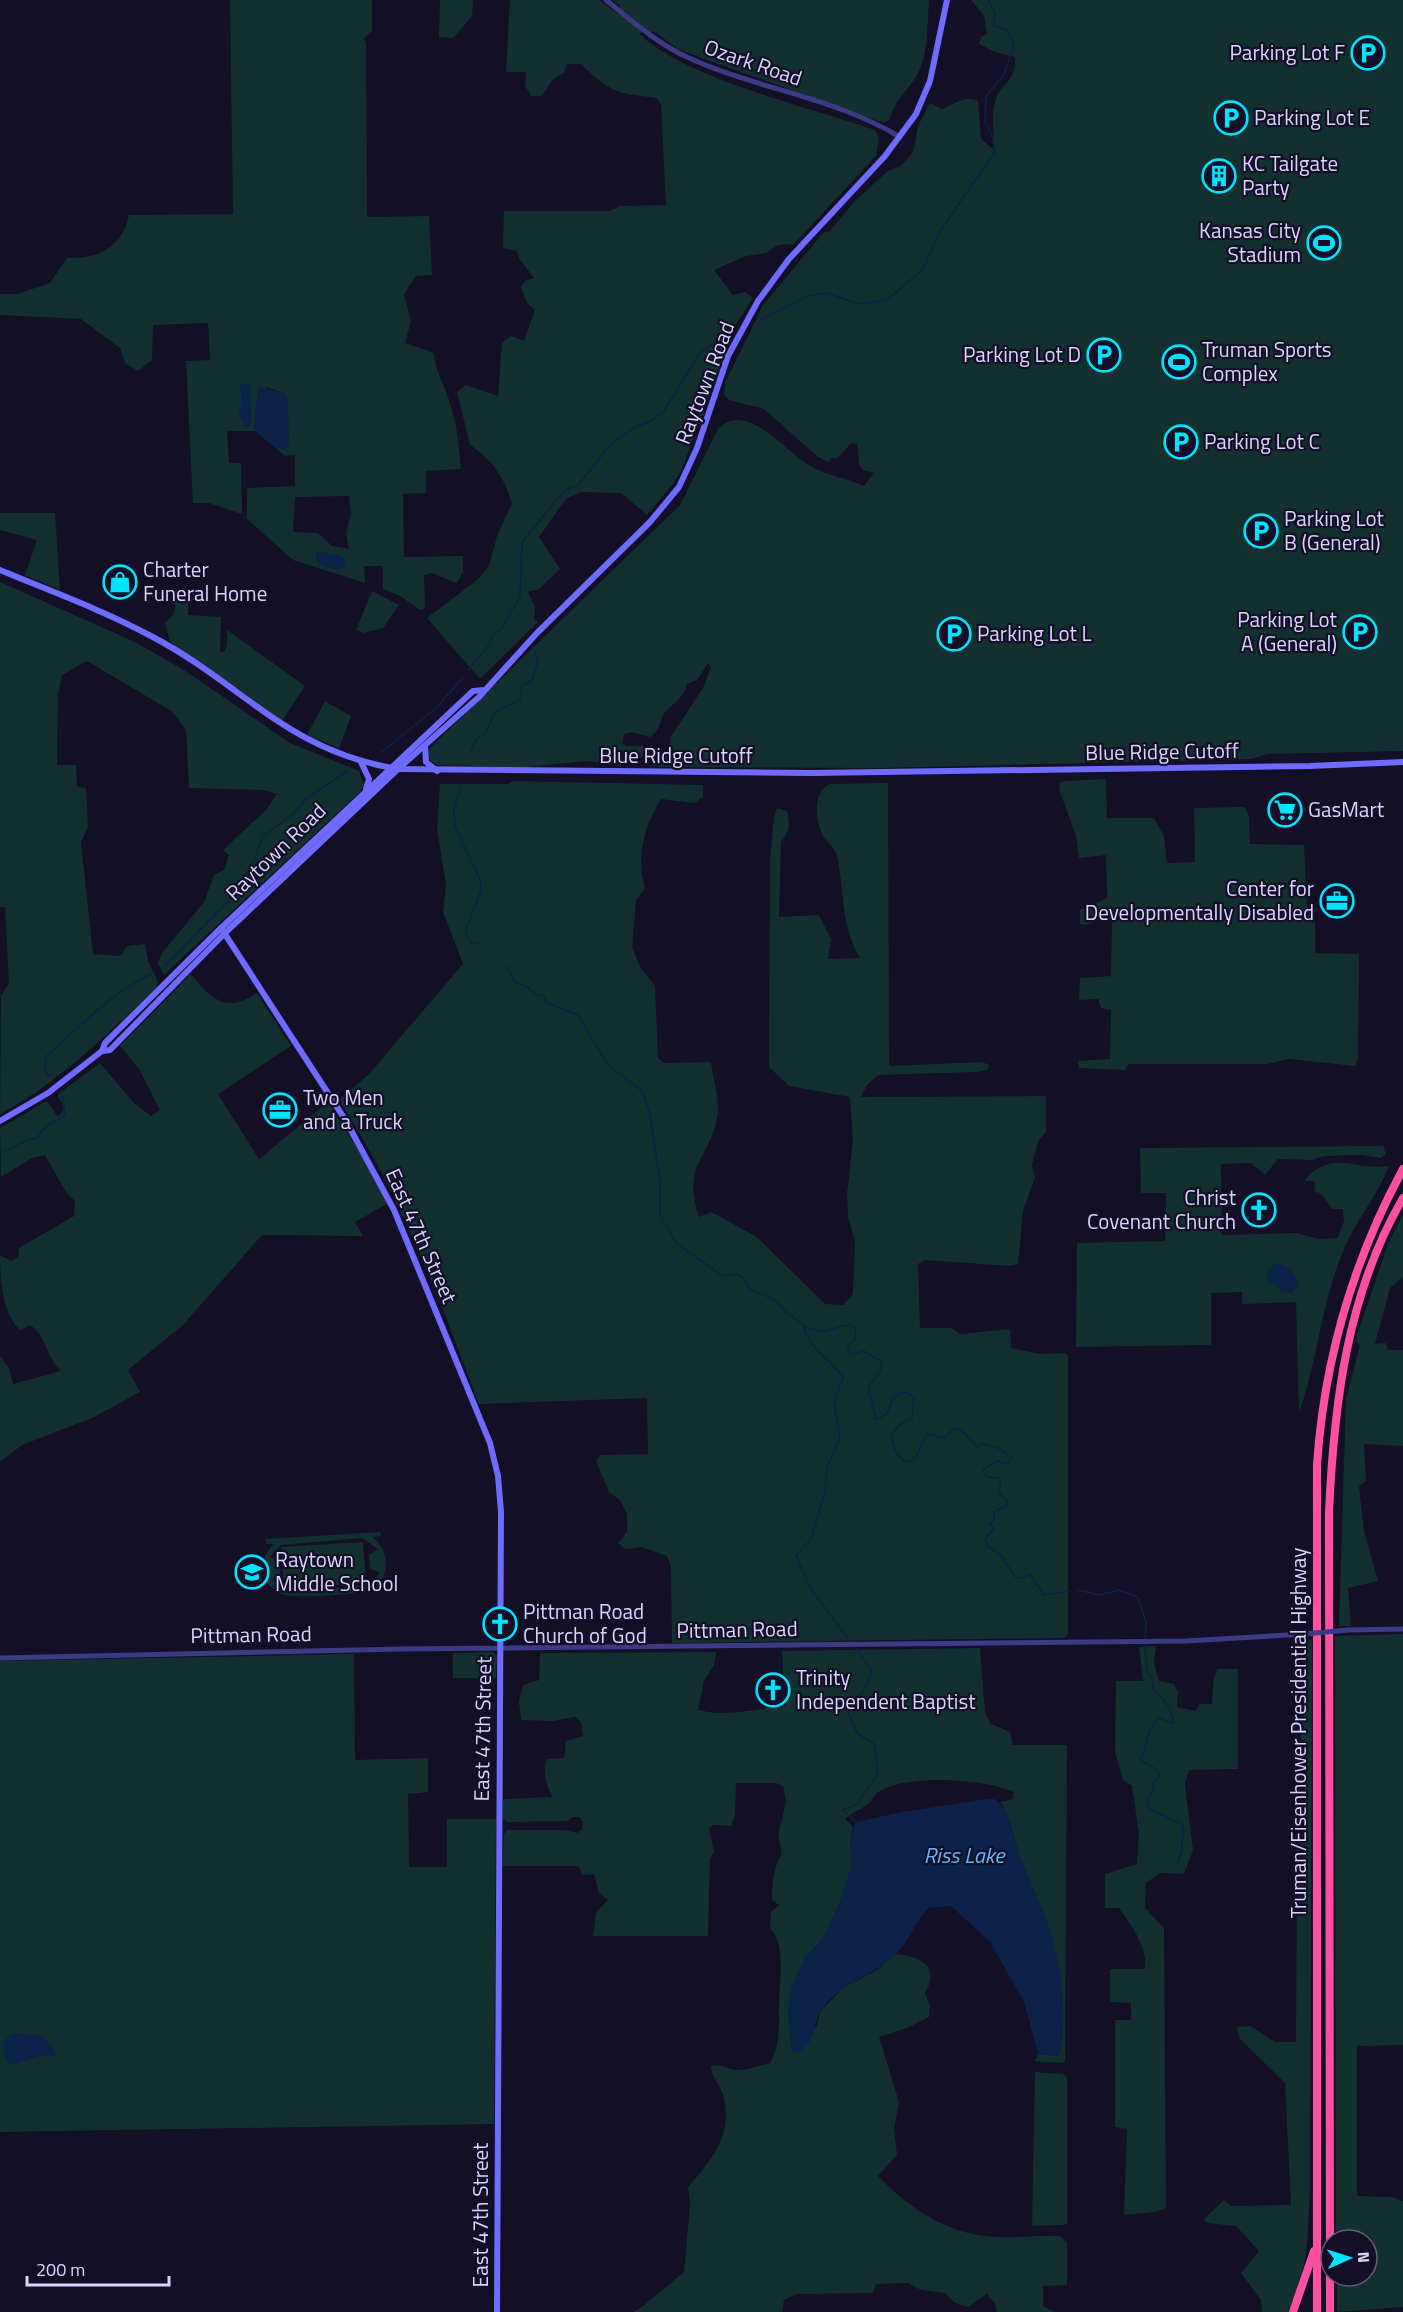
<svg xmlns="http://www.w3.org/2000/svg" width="1403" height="2312" font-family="'Titillium Web',sans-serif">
  <rect width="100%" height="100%" fill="#130f26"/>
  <g fill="#12302f" fill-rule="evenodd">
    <path d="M230 0H372V31L363 39 366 42 367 217 429 216 432 275 416 276 404 294 411 321 405 343 434 353C435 371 445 385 450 403 457 424 459 446 461 469L426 471V493L403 494 404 557 463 556V572L457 583 431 573 424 575 425 608 420 610 400 596 383 589V566H364L365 583 293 560 247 519V488L295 486V455L285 456 278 450H285L284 393 266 387 254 421 255 431H227L229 463H241L242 514 209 503H193L186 361 210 360 208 323 153 325 152 360 138 371 125 363 120 348 81 319 0 315V294H17L50 283 67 258C99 259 122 247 129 215L233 214ZM349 496 351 514 346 533 349 549 332 546 318 533 293 532 295 497Z"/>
    <polygon points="440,0 473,0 472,16 453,38 439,37"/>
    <path d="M510 0H599L617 13 620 6 613 0H929C927 23 929 49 919 71 911 89 894 99 890 119L884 123 699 57 678 49 655 32 639 33C680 77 815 109 875 130L879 138 876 156 794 244 778 245 766 253 746 256 714 270 733 295 745 292 753 298 736 324 682 469 673 484 647 515 621 493 581 492 566 499 539 537 560 569 539 589 528 592 535 607 534 619 538 622 480 679 427 618 477 580 489 566 497 536 512 503C504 477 492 459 470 445L457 392 466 385 498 396 502 343 511 336 524 341 535 310 527 303 521 287 525 281 534 278 519 258 517 251 503 248 504 211H610L620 206 666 205 661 105 657 98C616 93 611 93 581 64H567L564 73 553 79 542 96H531L525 85 526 72H506Z"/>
    <path d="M971 0H1403V751L1268 754 1251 759 881 768 658 767 671 751 670 738 703 688 711 667 708 663 697 680 687 684C681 705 667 704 662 718 658 727 659 731 650 737L632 732 624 734 622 743 626 746H645L647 752 645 756 624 764 612 765 589 761 525 767 437 765 430 760 428 752 434 744 680 505 718 429C747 399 786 453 812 467 828 476 847 478 864 486L874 473 863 470 859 465 857 444 851 443 838 458H831L829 462 818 457 764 409 729 400 724 395 725 383 763 305 824 232H829L855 201 888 171 900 166 910 156 914 149 918 126 930 103 942 109C956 104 963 95 978 101L981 139 993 149C995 133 991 118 995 102 1000 82 1017 82 1015 57L995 52 979 44 981 37 987 34 984 16Z"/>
    <polygon points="0,513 55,513 60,590 25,575 37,540 0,530"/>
    <path d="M0 582 135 642 184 670 290 743 359 771 364 784 361 791 164 975 158 963 162 953 204 902 214 875 224 870 229 855 223 850 266 810 277 794 263 790 189 788 186 730 173 712 87 661 62 675 58 695 57 765H76L77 787 86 788 88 827 81 842 93 954 120 956 127 946 145 944 148 961 158 982 155 989C106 1035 60 1082 0 1114L1 996 9 983 5 907H0Z"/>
    <polygon points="188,589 188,615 221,617 220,652 224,652 227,645 227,630 305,686 282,721 170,642 165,623 174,614 176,596"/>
    <polygon points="372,591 399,605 383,628 364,633 356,630"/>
    <polygon points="325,701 351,716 339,748 307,735"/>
    <polygon points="1106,779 1107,818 1154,818 1164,836 1167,863 1195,862 1194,808 1245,807 1249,816 1250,844 1304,845 1307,910 1305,912 1315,921 1315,953 1359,954 1358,1059 1355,1066 1289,1059 1267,1064 1129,1064 1125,1070 1079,1068 1078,1061 1110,1059 1111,1010 1101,1008 1098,999 1079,1000 1080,978 1111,976 1112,921 1108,917 1085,925 1080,924 1080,910 1107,898 1106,855 1079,858 1076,836 1059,789 1060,783 1065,781"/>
    <path d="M513 781 703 785V797L694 803 661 799C644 827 636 856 645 888L636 900 632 947 640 967 655 986 658 1058 664 1063 711 1062C713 1079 721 1102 717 1118 708 1162 682 1164 699 1217L711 1212 757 1237 825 1304 843 1305 853 1294 855 1241 848 1217 847 1194 853 1140 850 1097 789 1086 769 1067 770 861 774 817 777 808 787 811C790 825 790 831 781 842L779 917 819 915 831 939 828 959 860 958C840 924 845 894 837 856 834 846 826 842 822 834 815 818 813 794 829 784L888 783 889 1066 982 1062 989 1065 987 1070 977 1072 878 1075 867 1085 861 1097 1046 1096V1131L1038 1142 1032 1165 1035 1178 1023 1211 1018 1264 1009 1266 925 1260 918 1264 920 1328H951L960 1334 1010 1329 1011 1348 1041 1354 1066 1353 1068 1357V1634L1065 1638 672 1643 671 1566 667 1556 642 1547 625 1549 618 1543 627 1532V1514L620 1500 609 1492 596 1461 600 1455 648 1454 647 1398 479 1404C440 1300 400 1193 339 1100L369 1074 463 964 443 912 446 885 437 829 440 784H508Z"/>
    <path d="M191 974C211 999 226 1014 257 993L291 1046 218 1094 259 1159 328 1102 363 1158 387 1204 355 1222 363 1236 262 1235 183 1325 128 1370 140 1392 92 1418 22 1445 0 1462V1356L9 1368 13 1384 61 1371C45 1355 47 1337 30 1325L20 1330C2 1313 0 1278 0 1255L11 1261 18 1257 19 1248 74 1216 75 1201 66 1192 45 1155 32 1158 1 1177 0 1128 47 1101 58 1117 65 1108 57 1095 100 1063 134 1103 151 1116 160 1110 139 1069 120 1046Z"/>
    <path d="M1383 1146 1386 1154 1381 1158 1361 1155 1324 1156 1313 1160 1278 1159 1265 1175 1251 1163 1221 1164 1222 1235 1295 1233 1319 1239 1338 1238 1344 1221 1343 1209H1332L1322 1194 1314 1191 1315 1181H1304C1332 1148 1354 1171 1389 1166 1377 1197 1353 1224 1341 1256 1321 1307 1317 1362 1299 1413L1296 1302 1242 1304V1292L1211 1293V1345L1076 1347 1077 1243 1165 1241 1166 1193H1141L1140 1148Z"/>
    <polygon points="1403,1214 1403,1277 1390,1288 1375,1344 1386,1343 1388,1350 1403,1350 1403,1446 1364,1444 1366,1481 1359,1486 1364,1531 1378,1581 1348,1588 1351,1626 1339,1626 1346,1399 1360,1345 1355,1341 1388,1244"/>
    <path d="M380 1532 381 1536 373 1537C390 1552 392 1580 368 1590 355 1595 294 1599 281 1594 272 1590 266 1582 264 1573 261 1562 266 1552 274 1544H266V1539ZM362 1538 378 1549 369 1555 370 1568 380 1573 369 1584 295 1592 281 1589 272 1580 280 1574 279 1561 270 1557 281 1545Z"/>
    <polygon points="363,1542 366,1583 284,1588 281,1547"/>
    <polygon points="1403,1634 1403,2045 1357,2046 1357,2196 1392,2197 1403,2201 1403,2307 1337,2312 1337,2276 1367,2276 1367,2240 1336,2240 1335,1636"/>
    <path d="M1312 1639 1310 2186C1308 2229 1309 2274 1288 2312H1262L1261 2300 1241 2273 1259 2251 1236 2226 1207 2223 1204 2219 1224 2200 1231 2206 1291 2205 1285 2083 1240 2039 1237 2027 1250 2026 1275 2042H1296L1297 1848 1302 1834 1300 1641Z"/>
    <path d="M1156 1646 1154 1663 1159 1681 1174 1684 1178 1692 1177 1707 1196 1711 1199 1704H1212L1213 1683 1217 1669H1238V1769L1189 1770 1185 1784 1193 1850 1184 1874 1160 1873 1146 1883 1145 1908 1164 1928 1166 2208 1155 2212 1124 2215 1127 2129 1115 2127V2020H1131V2003L1110 2002V1969H1145C1148 1947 1131 1925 1119 1908H1105V1874L1137 1864 1139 1833 1132 1786 1123 1780 1115 1752 1116 1681H1143L1139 1647Z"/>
    <path d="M980 1648 985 1712 991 1724 1010 1732 1013 1745H1067L1065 2061 1062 2063 1035 2061 1038 2054 1057 2056C1078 1999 1039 1909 1019 1854 1013 1837 1010 1816 1000 1802L1013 1799 1014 1792C983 1779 906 1773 877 1793 874 1796 872 1801 868 1804 861 1810 852 1812 845 1819L853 1827 850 1841 852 1865 840 1903 823 1939 805 1957 788 2009 792 2051 817 2026 820 2012 843 1988 877 1970 896 1954C920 1957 941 1965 925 1993L930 2006 929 2017 907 2028 879 2037 899 2102 894 2128 897 2155 878 2176C911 2210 950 2236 999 2237 1019 2238 1039 2235 1060 2236L1067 2242V2285L1043 2286V2306L1054 2312H997L995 2303 987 2294 968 2307 955 2303 945 2293 921 2290 908 2283 876 2284 873 2293 797 2294 784 2300 782 2312H633L642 2307 684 2272 690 2204 688 2187C712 2160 734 2133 723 2095 720 2084 712 2079 711 2066 722 2064 726 2068 735 2070 746 2071 760 2065 770 2063 782 2041 778 2023 779 2000 780 1977 786 1946 770 1928L771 1912 779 1905 772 1900C772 1883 773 1868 782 1854L778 1835 786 1802 783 1786 776 1783H736L735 1815 731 1826 713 1825 709 1829 714 1852 710 1859 708 1936H593L596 1913 608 1900 599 1893 594 1874 583 1875 578 1866H503L504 1834 507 1830H566L577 1833 582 1830 583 1823 580 1817H572L568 1821 507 1822 503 1819V1799L553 1797C547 1789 542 1769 547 1759L564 1758 566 1741 583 1736 581 1722 575 1717 553 1721 521 1720 519 1701 523 1685 539 1680 540 1653 716 1652 714 1665 704 1681 698 1710C726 1717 756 1709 785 1706L782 1651Z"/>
    <polygon points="493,1652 497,1656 496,1678 453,1678 453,1653"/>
    <polygon points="354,1654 355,1760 428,1758 428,1792 408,1794 409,1867 447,1867 447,1819 496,1819 494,2124 0,2132 0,1661"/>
    <polygon points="1035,2072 1063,2074 1067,2078 1067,2223 1064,2225 1032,2226"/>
  </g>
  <g fill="#0c2248">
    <polygon points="239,383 251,385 251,427 245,427 239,414 242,400"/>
    <polygon points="259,387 285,393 288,399 289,443 285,450 278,450 255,431 254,421"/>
    <path d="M317 551 342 556 346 567C336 571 322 569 316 559Z"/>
    <path d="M1275 1264C1289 1265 1295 1272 1299 1284L1291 1293 1282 1291 1268 1281 1267 1272Z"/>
    <path d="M987 1799H994C1009 1807 1012 1835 1018 1851 1026 1874 1038 1896 1046 1919 1061 1961 1068 2010 1060 2054L1057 2056 1038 2054 1024 2002 990 1942 951 1906 928 1908C915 1922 908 1943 894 1956 871 1977 838 1984 821 2011 810 2029 818 2040 797 2053L792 2051 788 2009 791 1989 805 1957 823 1939 840 1903 852 1865 850 1841 856 1822 902 1812Z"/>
    <path d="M12 2033 42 2036 57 2053 55 2056H40L11 2065C1 2056 1 2040 12 2033Z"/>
  </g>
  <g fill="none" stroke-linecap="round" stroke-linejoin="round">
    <g stroke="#0c2248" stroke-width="1.5">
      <polyline points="760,320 808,296 827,293 858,304 887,300 923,269 940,231 995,152 992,135 985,122 986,97 1004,74 1014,46 1008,31 993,25 995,14 989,0"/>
      <polyline points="468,670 489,645 492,636 502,628 520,596 522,542 564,491 579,484 611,444 635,427 649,422 664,411 699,354 719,339"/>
      <polyline points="382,752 437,707 463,677"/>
      <polyline points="470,753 476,740 485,733 495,712 520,700 522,685 532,681 538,661 535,652"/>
      <polyline points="461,786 454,809 455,827 480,879 481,891 465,931 471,943 479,943"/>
      <path d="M506 966 516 983 526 986 536 995H543L547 1003 578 1015 608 1065 642 1091 650 1114 660 1182V1215L676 1243 723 1276 738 1274 745 1280 749 1288 776 1301 787 1313 803 1324C809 1351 828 1355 843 1377L834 1404 840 1438 827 1468 825 1492 811 1539 796 1556 811 1589 849 1640"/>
      <polyline points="164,967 230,899 254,861 263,836 293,814 308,797 348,771"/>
      <path d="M51 1076 47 1075 45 1066 47 1055C58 1048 65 1039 75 1030 100 1008 123 986 154 973"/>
      <path d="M0 1153C14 1148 22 1140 37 1138L45 1127 65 1116 62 1094"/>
      <path d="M804 1325C829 1341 837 1320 855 1327L856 1339 847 1346 849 1351 854 1354 864 1351 882 1362 880 1372 868 1387 876 1419C889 1418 889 1406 894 1397L904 1392 910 1394 914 1398 912 1419 900 1424 891 1436C893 1447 897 1460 909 1462L916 1457 927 1434 945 1438 953 1429 961 1430 978 1447 981 1443 998 1448 1012 1458 1008 1464 997 1461 983 1470 985 1476 1001 1479 999 1492 1009 1504 994 1512V1521L989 1524 994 1529 985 1539 987 1546 1001 1555 1015 1577 1023 1578 1030 1574 1044 1595 1069 1591"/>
      <polyline points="1077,1590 1100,1595 1118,1590 1138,1597 1146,1622 1145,1639"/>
      <path d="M1144 1644 1147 1671 1153 1679V1688C1162 1699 1173 1708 1173 1723L1158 1718 1150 1730 1141 1761 1156 1769 1160 1776 1153 1783V1791L1147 1800 1148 1808 1183 1825 1182 1850 1177 1865"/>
      <polyline points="856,1822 843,1810 857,1804 878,1774 874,1744 857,1733 848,1713 867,1685 872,1671 856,1649"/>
    </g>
    <g stroke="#3d3a85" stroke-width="5">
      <path d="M606 0C633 22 658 44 689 58 757 89 836 98 900 137"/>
      <polyline points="1348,1630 1403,1629"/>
      <polyline points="0,1658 401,1649 1186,1641 1304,1634"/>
    </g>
    <g stroke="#6f6bff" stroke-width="6">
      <path d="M0 570C50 591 103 610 151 636 243 684 286 751 398 769L812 773 1310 766 1403 762"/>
      <polyline points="425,746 426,762 437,771"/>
      <polyline points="361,762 369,779 366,789"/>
      <polyline points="221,928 346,1121 394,1210 490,1443 498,1476 501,1512 497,2312"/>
      <polyline points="102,1051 105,1043 221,928 473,691 484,690"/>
      <polyline points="0,1121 48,1093 102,1051 110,1050 225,933 398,769 479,697 537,633 650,522 679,487 697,448 728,356 758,301 789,259 885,156 916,114 930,81 947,0"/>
    </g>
    <g stroke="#ff4fa3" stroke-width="8">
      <polyline points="1293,2312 1314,2251"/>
      <path d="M1317 2312V1465C1324 1361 1353 1261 1403 1169"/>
      <path d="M1330 2312 1329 1512C1334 1403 1347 1294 1403 1198"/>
    </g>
    <polyline stroke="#3d3a85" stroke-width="5" points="1304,1634 1348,1630"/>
  </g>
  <defs>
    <g id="parking-ring" transform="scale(1.725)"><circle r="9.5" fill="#130f26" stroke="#00e5ff" stroke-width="1.5"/><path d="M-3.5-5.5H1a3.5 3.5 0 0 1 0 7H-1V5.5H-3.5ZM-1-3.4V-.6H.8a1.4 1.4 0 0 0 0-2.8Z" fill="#00e5ff"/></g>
    <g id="building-ring" transform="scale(1.725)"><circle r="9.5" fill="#130f26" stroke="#00e5ff" stroke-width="1.5"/><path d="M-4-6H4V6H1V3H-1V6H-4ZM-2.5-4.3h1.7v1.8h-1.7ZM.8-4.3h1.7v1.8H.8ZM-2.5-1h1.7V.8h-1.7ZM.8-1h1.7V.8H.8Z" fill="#00e5ff"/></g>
    <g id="stadium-ring" transform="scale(1.725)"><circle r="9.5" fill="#130f26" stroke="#00e5ff" stroke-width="1.5"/><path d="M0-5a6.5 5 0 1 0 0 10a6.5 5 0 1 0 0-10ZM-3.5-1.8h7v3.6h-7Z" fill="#00e5ff"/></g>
    <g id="shop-ring" transform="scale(1.725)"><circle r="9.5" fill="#130f26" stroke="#00e5ff" stroke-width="1.5"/><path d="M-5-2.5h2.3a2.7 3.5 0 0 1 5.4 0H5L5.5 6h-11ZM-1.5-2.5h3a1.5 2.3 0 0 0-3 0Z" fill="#00e5ff"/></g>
    <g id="supermarket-ring" transform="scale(1.725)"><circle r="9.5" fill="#130f26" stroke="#00e5ff" stroke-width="1.5"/><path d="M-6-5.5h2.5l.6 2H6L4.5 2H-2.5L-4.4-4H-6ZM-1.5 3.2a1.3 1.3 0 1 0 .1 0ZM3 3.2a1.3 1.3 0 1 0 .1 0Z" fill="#00e5ff"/></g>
    <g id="office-ring" transform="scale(1.725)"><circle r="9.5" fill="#130f26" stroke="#00e5ff" stroke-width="1.5"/><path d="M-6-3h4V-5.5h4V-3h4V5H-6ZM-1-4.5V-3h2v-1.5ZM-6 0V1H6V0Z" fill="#00e5ff"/></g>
    <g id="church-ring" transform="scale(1.725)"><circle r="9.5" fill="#130f26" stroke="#00e5ff" stroke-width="1.5"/><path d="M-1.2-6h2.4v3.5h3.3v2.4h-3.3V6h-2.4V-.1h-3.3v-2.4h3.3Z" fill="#00e5ff"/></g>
    <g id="school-ring" transform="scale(1.725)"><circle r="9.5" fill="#130f26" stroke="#00e5ff" stroke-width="1.5"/><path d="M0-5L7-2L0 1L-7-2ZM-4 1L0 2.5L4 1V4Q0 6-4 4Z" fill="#00e5ff"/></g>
  </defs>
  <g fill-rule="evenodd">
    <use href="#parking-ring" x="1368" y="53"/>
    <use href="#parking-ring" x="1231" y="118"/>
    <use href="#building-ring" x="1219" y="176"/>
    <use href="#stadium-ring" x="1324" y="243"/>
    <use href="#parking-ring" x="1104" y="355"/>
    <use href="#stadium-ring" x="1179" y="362"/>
    <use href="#parking-ring" x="1181" y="442"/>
    <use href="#parking-ring" x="1261" y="531"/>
    <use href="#shop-ring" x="120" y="582"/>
    <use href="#parking-ring" x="1360" y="632"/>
    <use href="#parking-ring" x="954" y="634"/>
    <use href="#supermarket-ring" x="1285" y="810"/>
    <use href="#office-ring" x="1337" y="901"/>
    <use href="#office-ring" x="280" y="1110"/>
    <use href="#church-ring" x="1259" y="1210"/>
    <use href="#school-ring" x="252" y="1572"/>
    <use href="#church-ring" x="500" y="1624"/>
    <use href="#church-ring" x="773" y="1690"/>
  </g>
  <g text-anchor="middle" stroke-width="4.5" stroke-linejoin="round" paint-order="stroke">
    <g font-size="21" fill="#d9d4ff" stroke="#130f26" text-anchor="start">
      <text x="1345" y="60" text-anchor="end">Parking Lot F</text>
      <text x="1254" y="125">Parking Lot E</text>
      <text x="1242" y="171">KC Tailgate<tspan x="1242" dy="24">Party</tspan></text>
      <text x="1301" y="238" text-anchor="end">Kansas City<tspan x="1301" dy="24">Stadium</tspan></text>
      <text x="1202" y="357">Truman Sports<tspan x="1202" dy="24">Complex</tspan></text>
      <text x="1081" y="362" text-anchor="end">Parking Lot D</text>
      <text x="1204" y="449">Parking Lot C</text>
      <text x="1284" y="526">Parking Lot<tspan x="1284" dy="24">B (General)</tspan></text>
      <text x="143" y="577">Charter<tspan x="143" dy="24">Funeral Home</tspan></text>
      <text x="1337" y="627" text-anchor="end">Parking Lot<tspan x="1337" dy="24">A (General)</tspan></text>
      <text x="977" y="641">Parking Lot L</text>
      <text x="1308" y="817">GasMart</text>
      <text x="1314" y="896" text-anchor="end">Center for<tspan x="1314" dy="24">Developmentally Disabled</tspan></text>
      <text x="303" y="1105">Two Men<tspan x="303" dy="24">and a Truck</tspan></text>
      <text x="1236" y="1205" text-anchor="end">Christ<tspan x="1236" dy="24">Covenant Church</tspan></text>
      <text x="275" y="1567">Raytown<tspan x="275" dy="24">Middle School</tspan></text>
      <text x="523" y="1619">Pittman Road<tspan x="523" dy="24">Church of God</tspan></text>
      <text x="796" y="1685">Trinity<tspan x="796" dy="24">Independent Baptist</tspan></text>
    </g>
    <g font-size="21" fill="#d9d4ff" stroke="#130f26">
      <text transform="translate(753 63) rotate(19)" y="7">Ozark Road</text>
      <text transform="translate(705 383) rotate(-69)" y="7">Raytown Road</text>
      <text transform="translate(1162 752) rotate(-1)" y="7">Blue Ridge Cutoff</text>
      <text x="676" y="763">Blue Ridge Cutoff</text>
      <text transform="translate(276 852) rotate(-44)" y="7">Raytown Road</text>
      <text transform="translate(421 1236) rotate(66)" y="7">East 47th Street</text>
      <text transform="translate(737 1630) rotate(-1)" y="7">Pittman Road</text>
      <text transform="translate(251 1635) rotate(-1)" y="7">Pittman Road</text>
      <text transform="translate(483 1729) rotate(-89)" y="7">East 47th Street</text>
      <text transform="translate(1299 1733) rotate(-90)" y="7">Truman/Eisenhower Presidential Highway</text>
      <text transform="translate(481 2215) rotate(-90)" y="7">East 47th Street</text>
    </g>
    <g font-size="22" font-style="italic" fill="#62b6ff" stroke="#130f26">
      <text x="964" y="1863">Riss Lake</text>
    </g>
  </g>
  <g transform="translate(1349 2258) rotate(87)"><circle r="28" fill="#130f26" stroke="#625e7d" stroke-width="1.5"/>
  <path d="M0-4.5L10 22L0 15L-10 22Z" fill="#00e5ff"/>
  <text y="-9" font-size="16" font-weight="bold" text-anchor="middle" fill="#d9d4ff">N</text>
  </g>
  <path d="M27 2276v9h142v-9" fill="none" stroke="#d9d4ff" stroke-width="3"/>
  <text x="36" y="2276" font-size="18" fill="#d9d4ff" stroke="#130f26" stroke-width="4.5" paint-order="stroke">200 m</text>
</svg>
